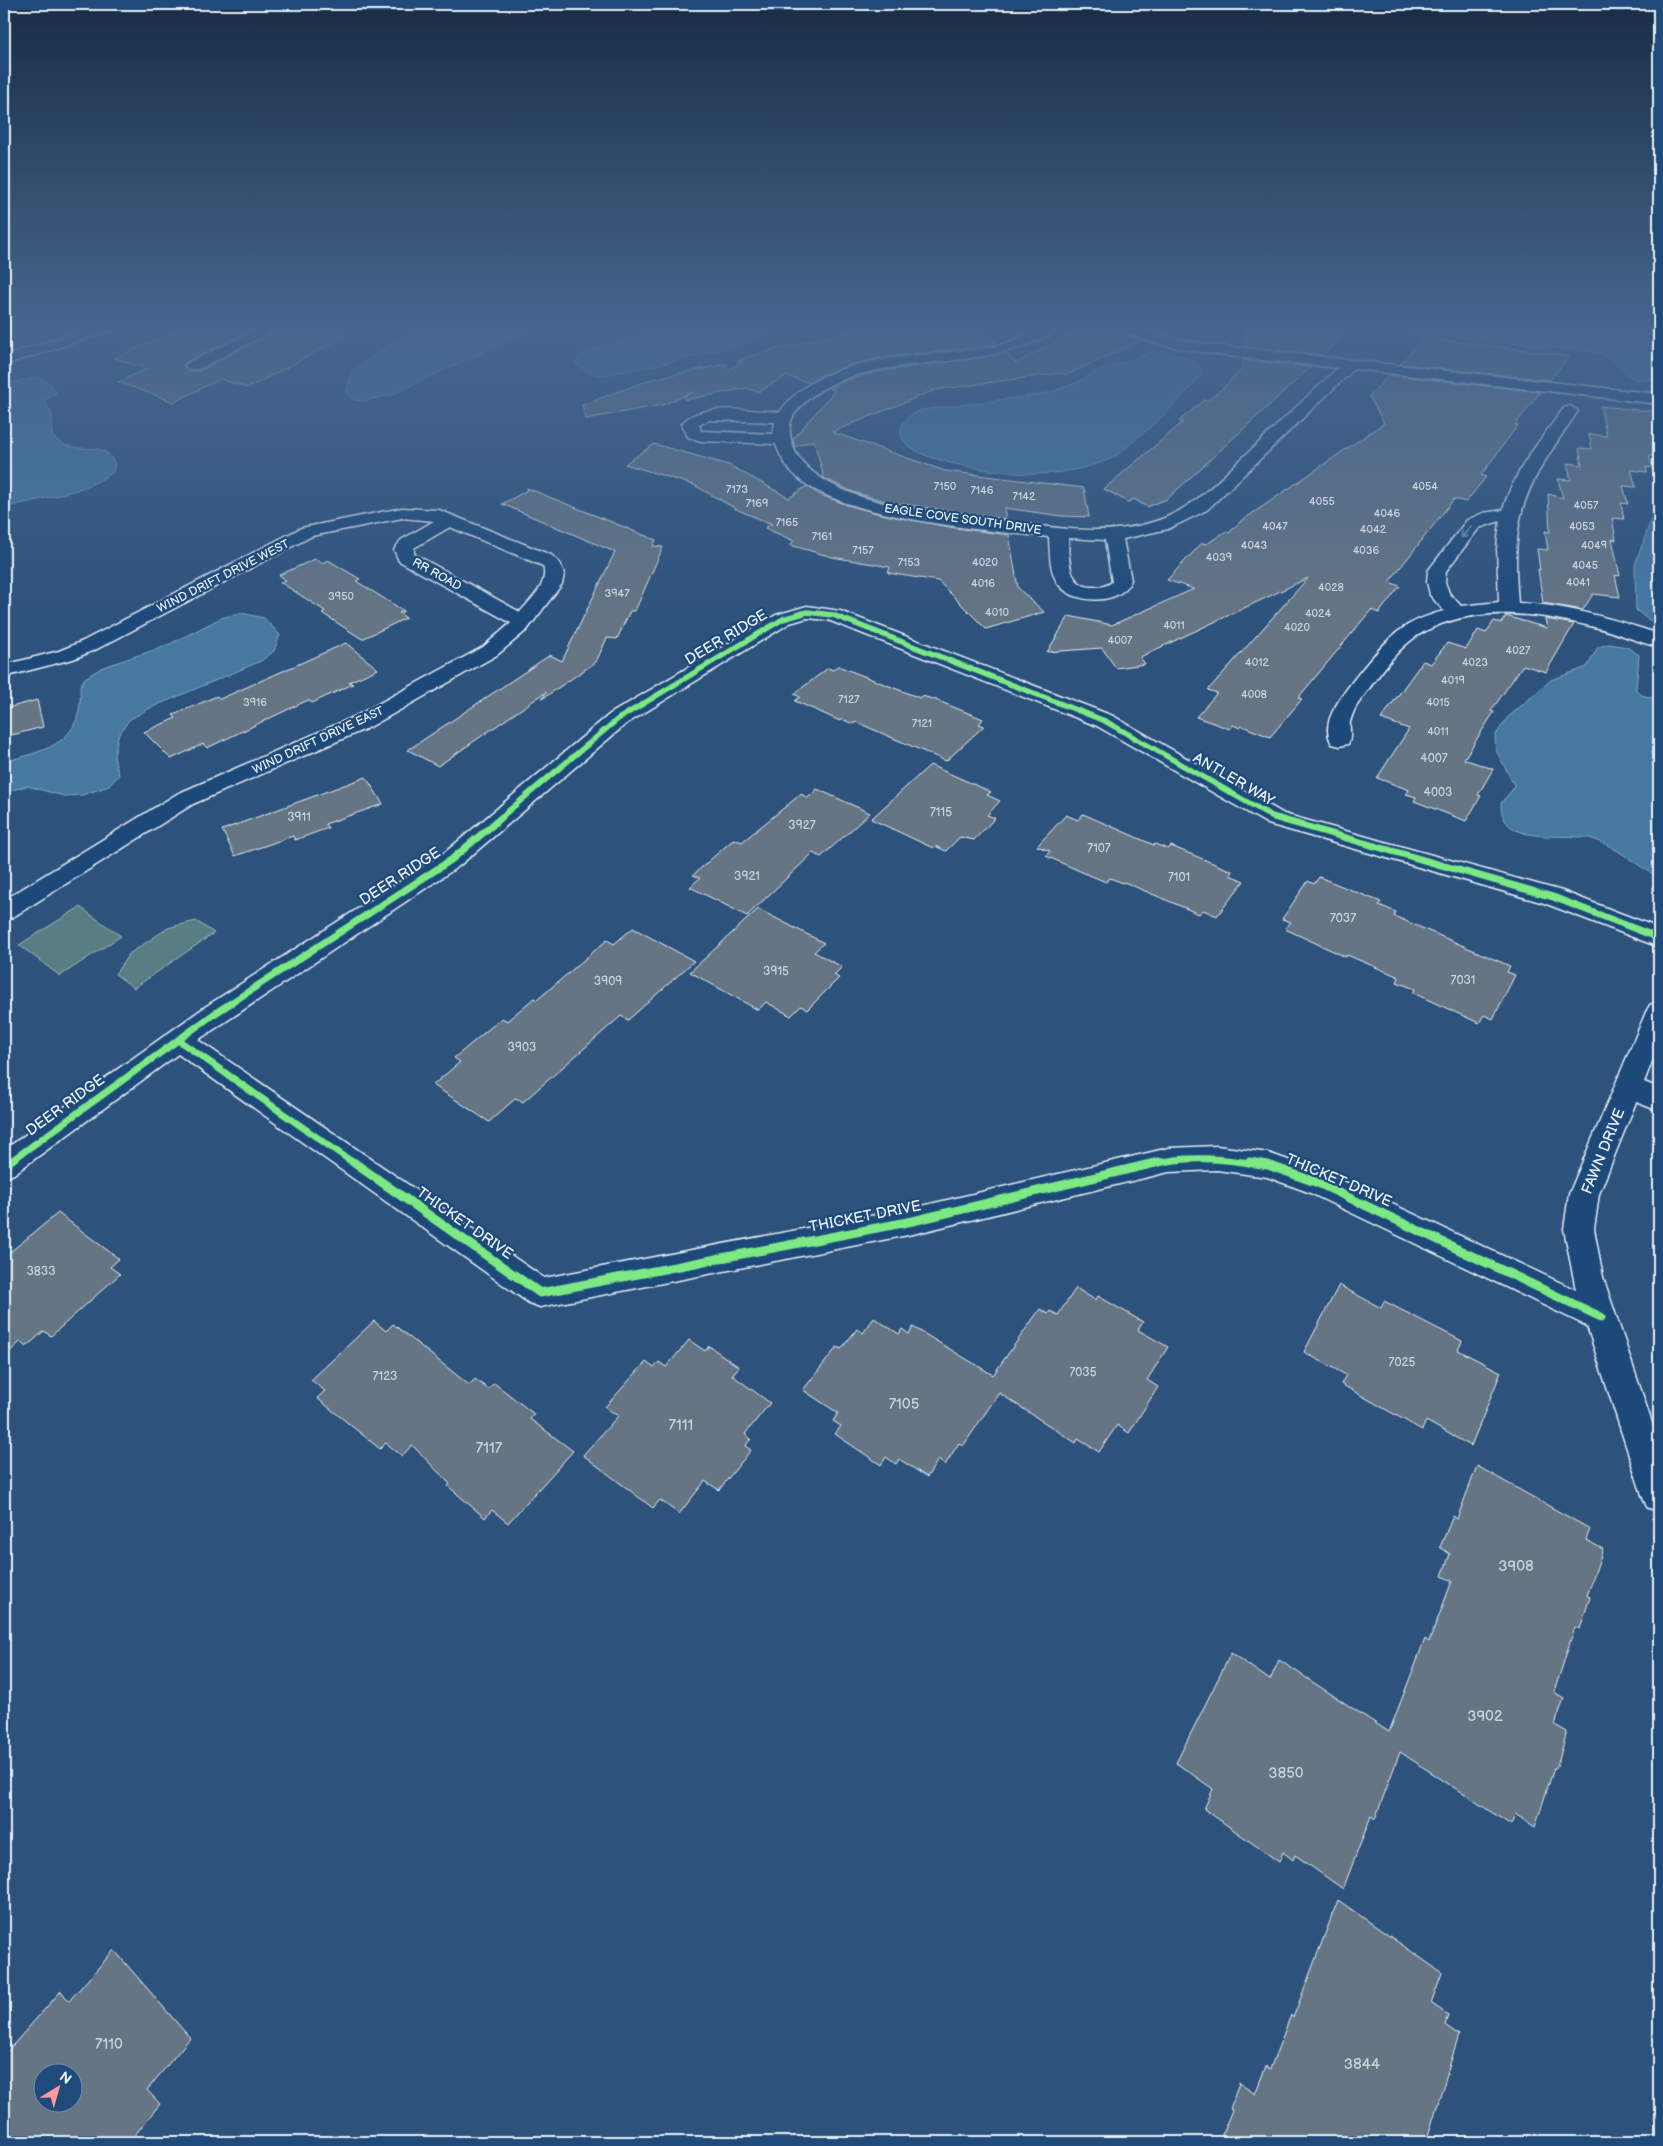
<svg xmlns="http://www.w3.org/2000/svg" width="1663" height="2146" font-family="'Balsamiq Sans',sans-serif">
  <rect width="100%" height="100%" fill="#2d527c"/>
  <filter id="ink" filterUnits="userSpaceOnUse"><feTurbulence type="fractalNoise" baseFrequency=".02" numOctaves="2"/><feDisplacementMap in="SourceGraphic" scale="10" xChannelSelector="R" yChannelSelector="G"/><feConvolveMatrix kernelMatrix="1 2 1 2 8 2 1 2 1" color-interpolation-filters="sRGB"/></filter>
  <g filter="url(#ink)">
    <g fill="#597d83" stroke="#a0b7be">
      <polygon points="80,907 121,936 60,976 19,945"/>
      <polygon points="196,921 214,933 134,988 115,974 129,954 168,928"/>
    </g>
    <g fill="#4479a2" stroke="#86a9c4">
      <polygon points="418,326 538,326 391,395 365,401 354,400 346,394 352,371"/>
      <path d="M662 326H764L768 327 770 332C764 342 619 375 600 375 590 375 584 368 576 364L580 355Z"/>
      <path d="M1350 326 1628 327 1640 330 1642 337 1659 360V379C1616 387 1628 360 1595 352Z"/>
      <path d="M1152 352C1166 352 1201 357 1202 374 1180 401 1155 424 1128 446 1123 450 1117 457 1110 459 1086 469 1058 474 1033 474 1008 473 897 464 901 430 902 420 913 413 921 410L1045 394 1076 383 1097 371Z"/>
      <path d="M37 377C46 381 53 383 56 393L44 401 52 414V436C57 440 63 445 69 446 90 452 103 441 115 464L113 472C83 494 39 498 4 508V385Z"/>
      <polygon points="1659,486 1659,624 1647,619 1636,610 1635,565 1653,514 1653,502"/>
      <path d="M241 613 264 618 280 635 274 651 261 661 148 709 129 720 118 736 114 757 119 775 109 786 82 795 64 796 27 786 4 792V762C50 749 84 743 80 686L85 678 103 667 166 646 221 618Z"/>
      <path d="M1610 644 1627 647 1639 655 1636 690 1642 695 1659 700V877C1636 866 1618 847 1593 839 1566 831 1500 849 1501 803L1512 790 1514 785 1496 750 1495 736 1508 717 1551 680 1587 667 1598 647Z"/>
    </g>
    <g fill="#657484" stroke="#e8f1f8" fill-rule="evenodd">
      <polygon points="187,326 259,326 187,361 183,366 188,371 199,371 285,326 346,326 335,334 344,337 248,388 220,379 174,402 118,382 147,369 115,358"/>
      <polygon points="871,326 979,326 997,344 879,358 849,365 822,375 810,383 786,376 758,392 746,388 685,400 684,397 693,392 662,405 586,419 582,405 652,379 726,364 728,370 742,362 737,361 753,355"/>
      <polygon points="1087,326 1117,326 1131,337 1143,340 1066,375 1061,373 935,390 832,432 945,471 1084,488 1089,517 1062,516 1004,508 1006,519 889,502 853,492 824,478 814,440 795,447 793,439 835,390 829,389 846,380 876,372 1006,353 1016,363"/>
      <polygon points="1248,326 1310,326 1346,331 1323,355 1245,347"/>
      <polygon points="1424,338 1525,350 1569,356 1550,380 1400,364"/>
      <polygon points="1243,360 1311,367 1167,499 1147,507 1134,499 1128,502 1104,489 1183,422 1179,421 1204,400 1207,401 1221,390 1242,369"/>
      <polygon points="1389,375 1540,392 1515,425 1518,425 1481,475 1486,477 1466,502 1454,499 1389,582 1400,586 1379,613 1371,610 1298,698 1302,699 1270,737 1242,726 1240,728 1233,725 1230,729 1196,717 1217,693 1208,690 1308,578 1140,657 1145,664 1116,668 1102,648 1047,652 1069,616 1112,625 1194,589 1167,580 1202,543 1207,544 1226,531 1229,533 1240,522 1384,423 1369,396"/>
      <polygon points="1600,406 1659,412 1659,457 1649,456 1653,468 1646,467 1647,472 1631,470 1636,487 1623,486 1628,504 1621,503 1624,519 1612,518 1616,540 1612,539 1620,576 1615,575 1620,597 1593,594 1583,610 1543,603 1538,569 1540,570 1537,549 1548,550 1545,531 1550,532 1548,494 1563,498 1558,479 1571,480 1567,463 1582,465 1579,448 1592,449 1589,434 1607,436"/>
      <polygon points="654,444 729,465 789,498 807,486 818,494 847,505 880,514 955,528 1009,535 1018,588 1044,612 986,629 938,581 888,573 890,567 832,557 790,545 794,541 765,528 772,524 738,510 694,485 625,464"/>
      <polygon points="527,488 656,540 653,546 663,547 635,611 630,611 617,639 607,638 596,662 542,699 546,692 438,766 408,750 550,655 562,661 615,552 502,504 526,491"/>
      <polygon points="315,559 322,563 328,560 360,579 356,581 404,611 399,613 406,618 362,639 322,613 325,611 280,582 286,580 279,575"/>
      <polygon points="1506,616 1547,628 1545,619 1574,624 1546,672 1523,665 1491,711 1494,712 1464,759 1493,769 1478,795 1481,796 1466,821 1414,801 1416,797 1406,794 1409,790 1377,778 1409,729 1381,719 1423,661 1431,664 1447,643 1466,649 1478,630 1486,633 1494,621 1501,623"/>
      <polygon points="346,643 378,669 349,682 353,684 312,703 308,700 207,748 203,744 171,759 144,732 176,718 173,715 217,696 220,699"/>
      <polygon points="838,666 920,698 922,696 936,700 983,719 979,724 984,726 946,761 856,722 853,724 842,719 840,721 795,701 800,697 794,694 828,668 833,670"/>
      <polygon points="37,700 43,727 4,737 4,709"/>
      <polygon points="930,765 991,792 987,795 1000,801 987,815 995,818 974,840 960,837 946,851 935,846 933,848 871,819"/>
      <polygon points="366,777 383,804 325,824 328,828 295,840 293,836 235,856 222,830"/>
      <polygon points="817,789 870,813 821,857 813,853 747,916 690,887 700,878 693,875 734,839 742,842 801,794 808,798"/>
      <polygon points="1083,814 1154,845 1155,844 1168,849 1171,846 1232,871 1230,875 1244,881 1217,916 1203,910 1199,914 1124,882 1123,883 1110,878 1106,882 1082,872 1046,856 1050,851 1037,846 1066,815 1078,820"/>
      <polygon points="1319,877 1381,902 1379,905 1396,912 1394,916 1510,966 1507,972 1515,975 1493,1019 1484,1015 1479,1023 1413,993 1415,989 1397,982 1399,977 1347,955 1346,957 1285,929 1291,922 1282,919 1308,881 1314,884"/>
      <polygon points="758,909 824,943 814,952 842,967 834,975 839,978 807,1010 801,1006 791,1016 766,1002 758,1010 690,972"/>
      <polygon points="633,928 694,961 628,1020 621,1016 523,1102 516,1098 489,1122 433,1085 460,1062 454,1058 502,1018 507,1021 534,998 537,1000 607,940 614,944"/>
      <polygon points="58,1213 119,1259 110,1267 120,1274 51,1336 44,1331 26,1347 20,1342 4,1357 4,1257"/>
      <polygon points="1339,1285 1381,1308 1384,1301 1462,1341 1458,1350 1501,1372 1471,1446 1426,1421 1422,1430 1341,1384 1346,1375 1304,1352"/>
      <polygon points="1076,1288 1095,1300 1098,1296 1143,1322 1138,1330 1168,1347 1147,1380 1158,1387 1129,1433 1117,1425 1099,1452 1078,1439 1076,1443 999,1393 963,1446 959,1443 945,1465 938,1460 927,1477 899,1459 896,1464 886,1457 881,1465 835,1434 841,1426 833,1421 838,1413 803,1390 837,1347 841,1349 857,1329 863,1333 874,1318 899,1334 902,1329 909,1334 913,1327 993,1375 1040,1309 1048,1314 1050,1311 1058,1315"/>
      <polygon points="374,1321 386,1331 393,1324 469,1385 475,1379 488,1389 494,1383 534,1414 530,1419 573,1451 508,1523 492,1510 485,1518 448,1486 450,1484 412,1445 402,1456 386,1443 380,1449 317,1398 325,1391 311,1380"/>
      <polygon points="689,1340 705,1351 709,1346 739,1367 732,1375 770,1403 745,1434 751,1439 745,1446 751,1450 719,1490 705,1481 679,1514 660,1500 653,1508 583,1455 618,1416 605,1407 646,1362 654,1368 659,1362 666,1367"/>
      <polygon points="1477,1466 1590,1529 1586,1540 1603,1549 1587,1596 1590,1597 1580,1629 1575,1627 1554,1692 1564,1698 1555,1725 1567,1732 1556,1769 1554,1768 1535,1827 1515,1814 1511,1825 1400,1752 1375,1819 1371,1816 1343,1889 1295,1855 1293,1860 1283,1852 1279,1862 1204,1809 1213,1789 1176,1763 1231,1653 1270,1680 1279,1660 1389,1732 1425,1639 1429,1642 1452,1581 1442,1576 1450,1554 1440,1547 1453,1516 1457,1519"/>
      <polygon points="1338,1900 1442,1973 1431,2003 1448,2015 1445,2025 1459,2035 1426,2142 1219,2142 1232,2110 1230,2109 1239,2083 1255,2094 1266,2066 1270,2069 1291,2015 1293,2018"/>
      <path d="M114 1950 190 2038 147 2090 160 2104 129 2142H4V2055L61 1991 69 2001ZM42 2074H72V2104H42Z"/>
    </g>
    <g fill="none" stroke-linecap="round" stroke-linejoin="round">
      <g stroke="#e8f1f8" stroke-width="3">
        <g id="minor">
          <polygon points="96,326 118,326 116,329 4,365 4,356"/>
          <polygon points="264,326 283,326 198,369 188,369 185,366 188,363"/>
          <path d="M1043 326H1062C1056 333 1046 336 1038 340 968 375 846 348 796 412 788 422 789 432 792 444 799 464 816 476 835 486 879 508 934 511 983 518 1037 525 1100 539 1153 522 1194 510 1221 477 1252 449 1280 422 1309 395 1338 368 1301 363 1138 352 1119 326H1139L1160 335 1196 343 1659 394V404L1354 369 1207 510 1168 529 1123 539 1131 580C1122 605 1076 605 1060 586 1049 573 1050 553 1049 537 989 531 842 518 798 478 787 468 780 458 776 444L701 441 688 437 682 424C697 402 755 411 780 412 823 349 930 359 997 346 1013 342 1029 333 1043 326ZM709 420 775 422 773 434 701 431 699 425ZM1068 538 1105 540 1112 582C1105 587 1100 587 1092 587 1067 586 1069 557 1068 538Z"/>
          <path d="M1570 406 1578 411C1526 487 1510 508 1518 603 1566 605 1614 619 1659 634V647C1637 642 1616 632 1594 627 1536 612 1465 603 1414 638 1393 653 1375 681 1360 701 1355 707 1352 715 1350 722 1349 730 1352 737 1348 744L1340 746 1332 744C1328 737 1327 729 1329 722 1333 701 1381 644 1399 631 1412 621 1428 615 1444 611L1430 595 1427 582 1428 571 1467 520 1483 513 1503 510C1513 472 1541 439 1564 408ZM1500 521 1497 548 1499 602 1461 606 1449 593 1445 582 1446 571 1479 528Z"/>
          <path d="M402 508 439 510 551 555 560 563 564 574 562 584 527 630 497 655 370 727 193 804 13 917 4 920V900L177 794 354 717 483 647 511 623 399 561 394 550 401 540 434 521 402 518 312 536 97 649 73 659 4 677V665L59 651 83 641 301 528ZM450 527 543 566C549 584 531 599 520 612L414 554V548Z"/>
          <polygon points="807,606 840,611 1113,716 1284,814 1562,891 1659,928 1659,947 1544,903 1268,824 1097,726 828,620 807,618 790,623 626,724 459,866 198,1040 544,1278 913,1208 1169,1148 1217,1146 1268,1153 1328,1174 1576,1290 1564,1229 1569,1194 1646,1012 1650,1005 1659,1002 1659,1044 1644,1082 1659,1088 1659,1111 1636,1102 1599,1194 1594,1229 1603,1277 1659,1444 1659,1512 1647,1507 1642,1495 1587,1326 1308,1192 1267,1177 1217,1170 1169,1172 913,1234 540,1307 529,1303 178,1054 14,1174 4,1178 4,1150 205,1007 443,854 610,714 776,615"/>
        </g>
      </g>
      <use href="#minor" fill="#1f4a7a" fill-rule="evenodd"/>
      <g stroke="#1f4a7a" stroke-width="8">
        <polyline id="cycleway-far2" points="500,818 618,719 783,619 807,612 833,615 1105,721 1275,818"/>
      </g>
      <g stroke="#1f4a7a" stroke-width="10">
        <g id="cycleway-far1">
          <polyline points="1273,817 1553,897 1659,938"/>
          <polyline points="178,1040 355,1164"/>
          <polyline points="7,1164 214,1014 451,860 502,817"/>
          <path d="M1154 1164C1188 1155 1223 1159 1258 1164"/>
        </g>
      </g>
      <g stroke="#1f4a7a" stroke-width="12">
        <g id="cycleway">
          <polyline points="353,1162 540,1293 913,1221 1159,1162"/>
          <polyline points="1249,1162 1268,1165 1318,1183 1601,1317"/>
          <polyline points="4,1166 9,1162"/>
        </g>
      </g>
      <use href="#cycleway-far2" stroke="#7ce984" stroke-width="5.5"/>
      <use href="#cycleway-far1" stroke="#7ce984" stroke-width="7"/>
      <use href="#cycleway" stroke="#7ce984" stroke-width="9"/>
    </g>
    <defs><path id="oneway-shaft" d="M-6 0H5M1.5-3L5.5 0L1.5 3" fill="none" stroke-width="1.6" stroke-linecap="round" stroke-linejoin="round" transform="scale(1.25)"/></defs>
    <use stroke="#6f8dac" href="#oneway-shaft" transform="translate(1466 532) rotate(128)"/>
  </g>
  <linearGradient id="sky" x2="0" y2="1"><stop stop-color="#192d44"/><stop offset="0.52" stop-color="#46668e"/><stop offset="1" stop-color="#46668e" stop-opacity="0"/></linearGradient>
  <rect width="1663" height="627" fill="url(#sky)"/>
  <g text-anchor="middle" stroke-width="4.5" stroke-linejoin="round" paint-order="stroke">
    <g font-size="11" fill="#c7d2db">
      <text x="945" y="490">7150</text>
      <text x="1425" y="490">4054</text>
      <text x="737" y="493">7173</text>
      <text x="982" y="494">7146</text>
      <text x="1024" y="500">7142</text>
      <text x="1322" y="505">4055</text>
      <text x="757" y="507">7169</text>
      <text x="1586" y="509">4057</text>
      <text x="1387" y="517">4046</text>
      <text x="787" y="526">7165</text>
      <text x="1275" y="530">4047</text>
      <text x="1582" y="530">4053</text>
      <text x="1373" y="533">4042</text>
      <text x="822" y="540">7161</text>
      <text x="1254" y="549">4043</text>
      <text x="1594" y="549">4049</text>
      <text x="863" y="554">7157</text>
      <text x="1366" y="554">4036</text>
      <text x="1219" y="561">4039</text>
      <text x="909" y="566">7153</text>
      <text x="985" y="566">4020</text>
      <text x="1585" y="569">4045</text>
      <text x="1578" y="586">4041</text>
      <text x="983" y="587">4016</text>
      <text x="1331" y="591">4028</text>
      <text x="617" y="597">3947</text>
      <text x="341" y="600">3950</text>
      <text x="997" y="616">4010</text>
      <text x="1318" y="617">4024</text>
      <text x="1174" y="629">4011</text>
      <text x="1297" y="631">4020</text>
      <text x="1120" y="644">4007</text>
      <text x="1518" y="654">4027</text>
      <text x="1257" y="666">4012</text>
      <text x="1475" y="666">4023</text>
      <text x="1453" y="684">4019</text>
      <text x="1254" y="698">4008</text>
      <text x="849" y="703">7127</text>
      <text x="255" y="706">3916</text>
      <text x="1438" y="706">4015</text>
      <text x="922" y="727">7121</text>
      <text x="1438" y="735">4011</text>
    </g>
    <g font-size="12" fill="#e8f1f8" stroke="#1f4a7a">
      <text transform="translate(963 519) rotate(8)" y="4">EAGLE COVE SOUTH DRIVE</text>
      <text transform="translate(437 574) rotate(29)" y="4">RR ROAD</text>
      <text transform="translate(223 576) rotate(-27)" y="4">WIND DRIFT DRIVE WEST</text>
      <text transform="translate(318 740) rotate(-25)" y="4">WIND DRIFT DRIVE EAST</text>
    </g>
    <g font-size="12" fill="#c7d2db">
      <text x="1434" y="762">4007</text>
      <text x="1438" y="796">4003</text>
      <text x="941" y="816">7115</text>
      <text x="299" y="821">3911</text>
      <text x="802" y="829">3927</text>
      <text x="1099" y="852">7107</text>
      <text x="747" y="880">3921</text>
      <text x="1179" y="881">7101</text>
      <text x="1343" y="922">7037</text>
      <text x="776" y="975">3915</text>
      <text x="1463" y="984">7031</text>
      <text x="608" y="985">3909</text>
      <text x="522" y="1051">3903</text>
      <text x="41" y="1275">3833</text>
      <text x="1402" y="1366">7025</text>
      <text x="1083" y="1376">7035</text>
      <text x="385" y="1380">7123</text>
    </g>
    <g font-size="15" fill="#e8f1f8" stroke="#1f4a7a">
      <text transform="translate(726 637) rotate(-31)" y="5">DEER RIDGE</text>
      <text transform="translate(1234 779) rotate(30)" y="5">ANTLER WAY</text>
      <text transform="translate(400 876) rotate(-33)" y="5">DEER RIDGE</text>
      <text transform="translate(65 1105) rotate(-36)" y="5">DEER RIDGE</text>
      <text transform="translate(1603 1151) rotate(-68)" y="5">FAWN DRIVE</text>
      <text transform="translate(1339 1180) rotate(23)" y="5">THICKET DRIVE</text>
      <text transform="translate(865 1216) rotate(-11)" y="5">THICKET DRIVE</text>
      <text transform="translate(465 1223) rotate(35)" y="5">THICKET DRIVE</text>
    </g>
    <g font-size="15" fill="#c7d2db">
      <text x="904" y="1409">7105</text>
      <text x="681" y="1430">7111</text>
      <text x="489" y="1453">7117</text>
      <text x="1516" y="1571">3908</text>
      <text x="1485" y="1721">3902</text>
      <text x="1286" y="1778">3850</text>
      <text x="109" y="2049">7110</text>
      <text x="1362" y="2069">3844</text>
    </g>
  </g>
  <rect width="1663" height="2146" fill="none" stroke="#1f4a7a" stroke-width="20"/>
  <rect x="10" y="10" width="1643" height="2126" fill="none" stroke="#e8f1f8" stroke-width="2" filter="url(#ink)"/>
  <g transform="translate(58 2088) rotate(37)"><circle r="24" fill="#1f4a7a" stroke="#6f8dac"/>
  <path d="M0-4L9 19L0 12L-9 19Z" fill="#ff9aa2"/>
  <text y="-8" font-size="14" font-weight="bold" text-anchor="middle" fill="#e8f1f8">N</text>
  </g>
</svg>
